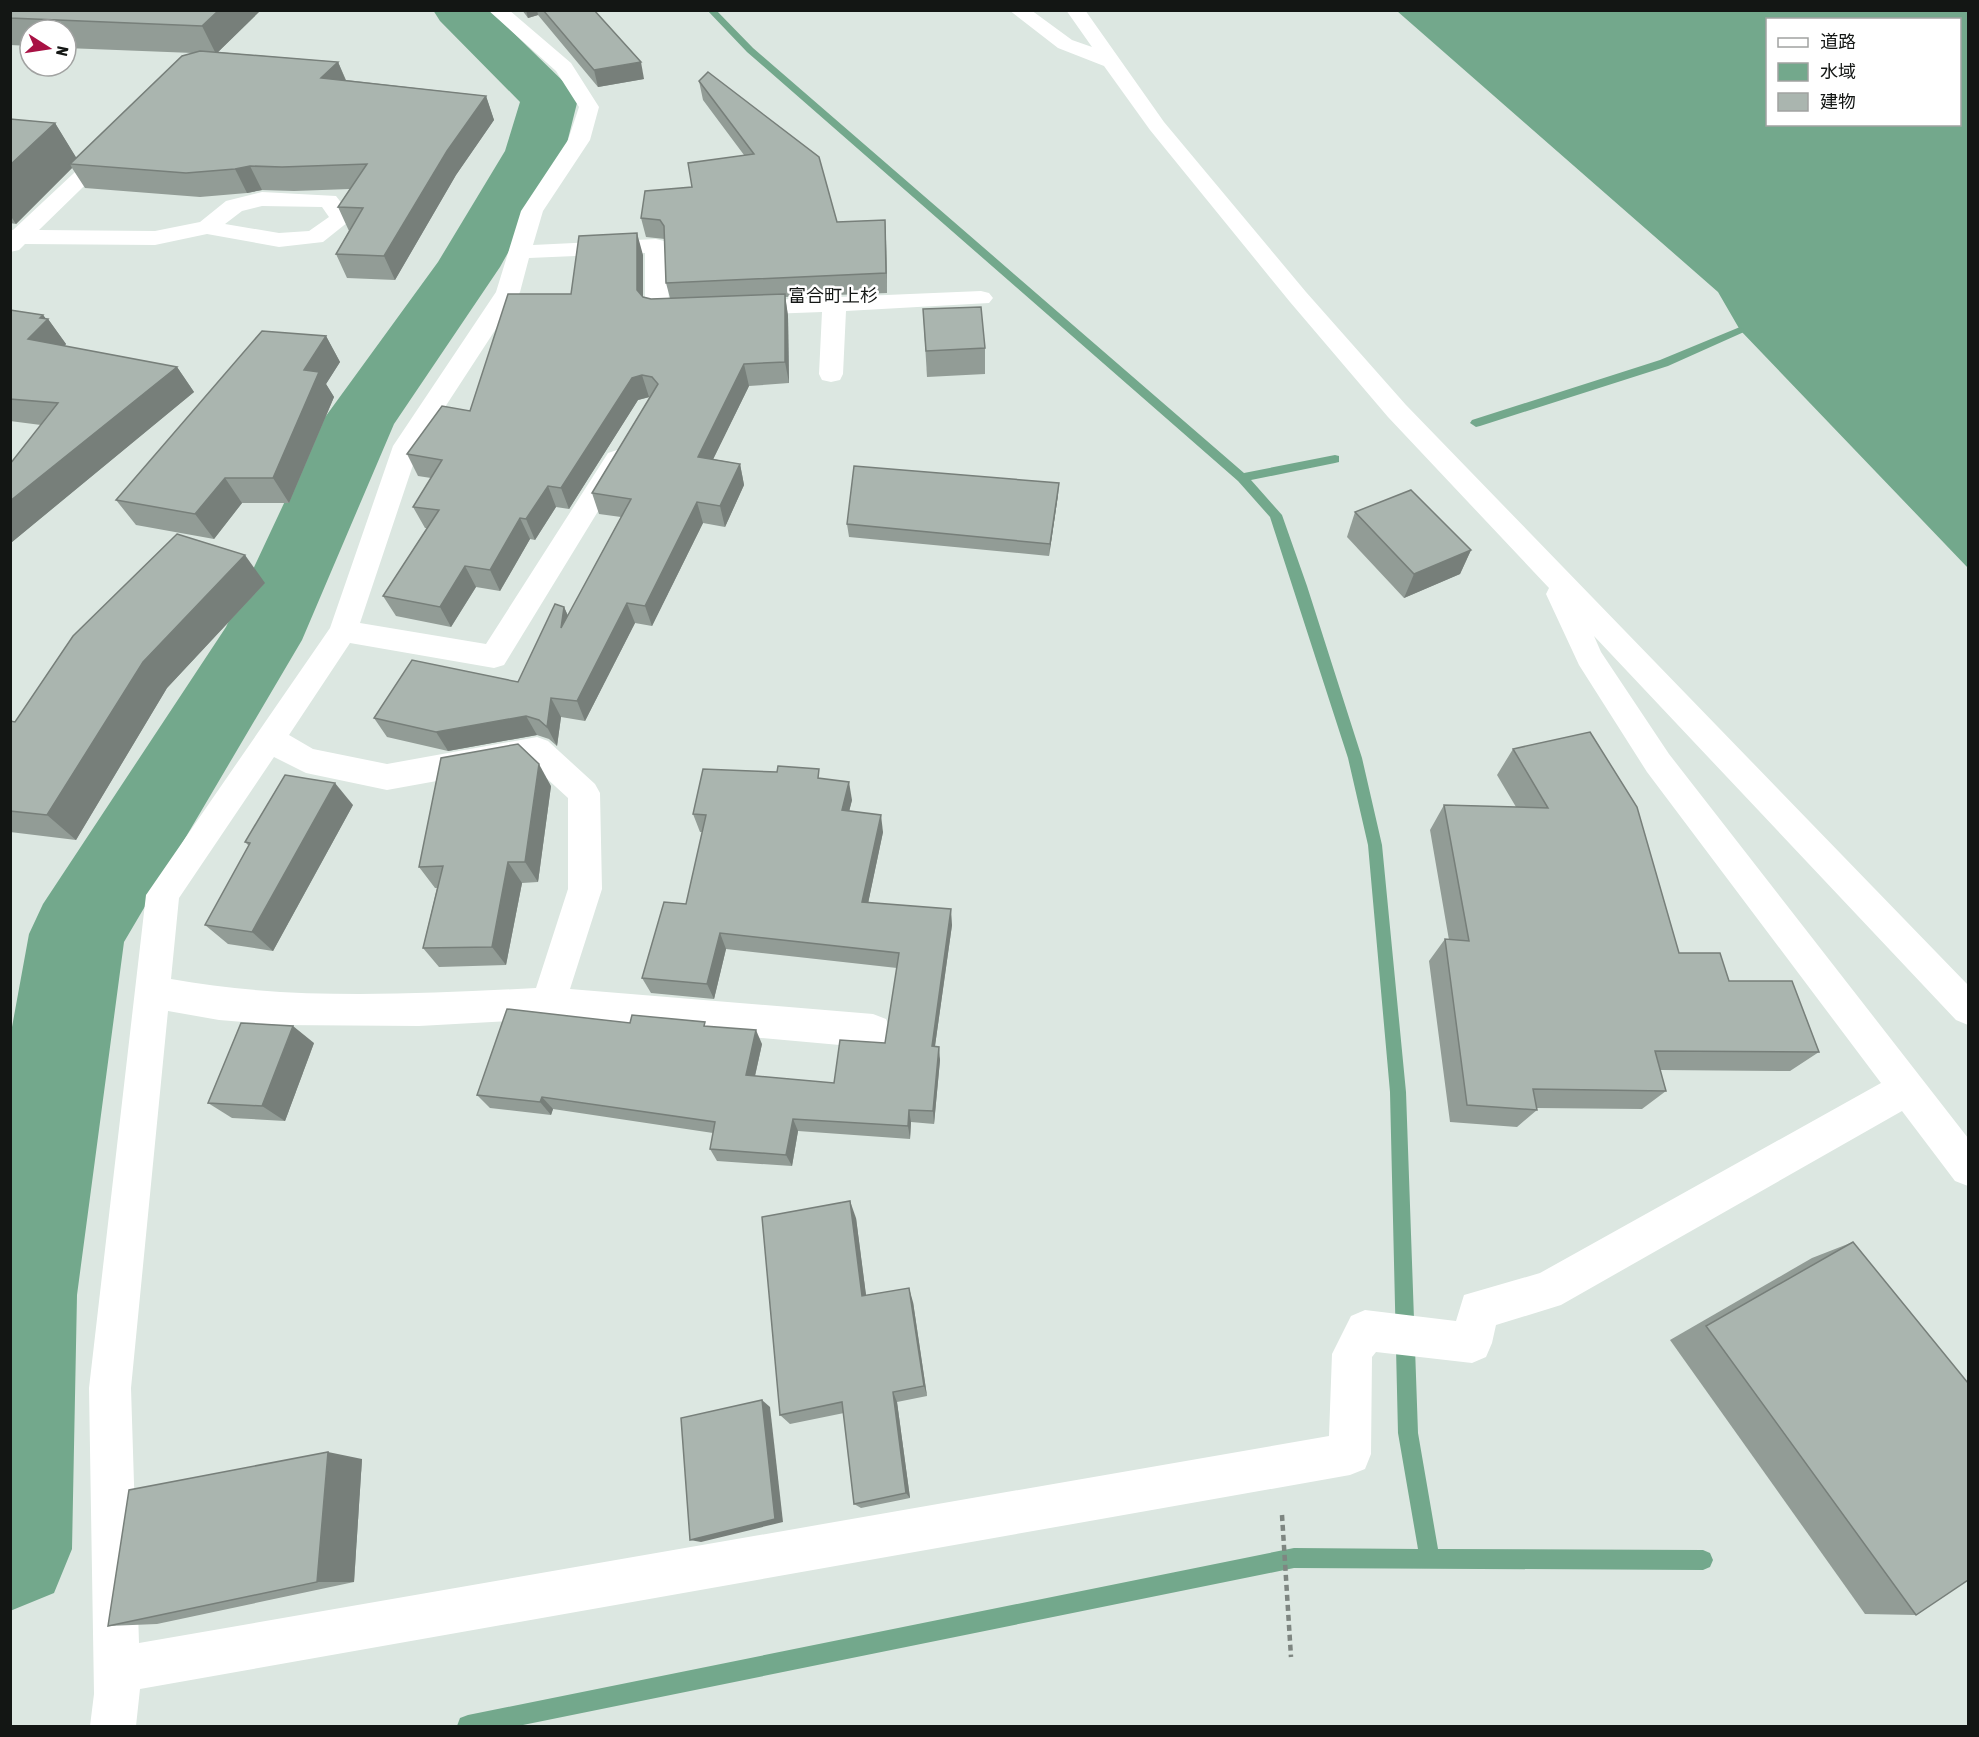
<svg xmlns="http://www.w3.org/2000/svg" width="1979" height="1737" font-family="'Asap Condensed','Noto Sans JP',sans-serif">
  <rect width="100%" height="100%" fill="#dce7e1"/>
  <path fill="#73a88c" fill-rule="evenodd" d="M1397 11H1968V568L1740 330 1718 292ZM1768 20H1960V124H1768Z"/>
  <g fill="none" stroke-linecap="round" stroke-linejoin="round">
    <g fill="#73a88c" fill-rule="evenodd">
      <polygon points="707,10 716,10 753,48 1244,473 1335,455 1339,456 1339,462 1335,463 1251,480 1282,515 1307,586 1362,758 1382,845 1406,1092 1418,1433 1438,1549 1703,1550 1710,1553 1713,1560 1710,1567 1703,1570 1294,1568 518,1726 457,1726 460,1718 468,1715 1294,1548 1418,1549 1398,1433 1390,1092 1368,845 1348,758 1270,517 1238,481 747,52"/>
      <polygon points="1740,327 1745,330 1744,332 1668,366 1480,426 1476,427 1470,423 1472,420 1660,360"/>
    </g>
    <polygon fill="#73a88c" fill-rule="evenodd" points="433,10 490,10 569,87 578,99 565,151 500,267 394,424 302,640 124,942 77,1295 72,1549 54,1593 10,1611 10,1038 29,934 43,904 226,627 323,420 438,262 505,151 520,102 440,21"/>
    <polyline stroke="#7e8681" stroke-width="4.5" stroke-dasharray="6 4" stroke-linecap="butt" points="1282,1515 1291,1657"/>
    <g fill="#fff" fill-rule="evenodd">
      <path d="M488 10H509L571 63 599 107 590 140 543 211 533 245 656 239 664 241 667 246 669 304 696 306 700 311 696 316C682 320 663 321 649 317L645 312V253L529 258 520 292 419 447 360 623 486 644 608 453 617 450 626 453 630 459 504 665 494 668 350 643 289 735 313 749 387 764 537 737 548 741 595 784 600 793 602 889 570 989 873 1014 886 1019 891 1031 886 1043 873 1048 548 1019 419 1026 279 1025 219 1020 168 1011 131 1388 139 1643 1329 1436 1332 1354 1351 1316 1365 1310 1456 1321 1464 1295 1540 1273 1881 1083 1647 772 1579 665 1546 594 1549 588 1388 417 1290 302 1150 130 1104 66 1058 48 1009 10H1031L1072 40 1092 47 1066 10H1085L1164 122 1306 292 1406 405 1968 985V1025L1956 1020 1594 636 1601 652 1669 754 1968 1138V1186L1955 1181 1902 1111 1561 1305 1496 1325 1492 1343 1486 1357 1472 1363 1376 1352 1372 1357 1371 1454 1365 1469 1350 1475 140 1689 136 1726H90L94 1694 89 1388 146 895 330 628 393 446 496 292 521 211 568 140 579 107 556 71ZM274 757 306 773 387 790 531 764 568 798V889L536 988C414 994 291 1001 171 979L179 898Z"/>
      <path d="M112 142 119 144 123 148 119 152 39 230 155 231 200 222 226 201 262 192 336 196 353 218 323 242 279 247 207 234 155 245 25 244 19 250 10 252V230H13L105 144ZM262 206 322 207 329 217 309 231 279 233 225 224 242 211Z"/>
      <polygon points="981,291 989,293 993,298 989,303 846,311 843,374 840,380 831,382 822,380 819,374 822,312 743,315 735,313 731,308 735,303 743,301"/>
    </g>
  </g>
  <g fill="#929c96">
    <polygon points="10,10 261,10 218,52 338,62 346,80 486,96 494,120 456,175 395,280 347,278 336,254 349,231 338,207 350,189 294,191 262,190 247,193 200,197 85,188 72,168 16,224 10,223 10,119 55,123 76,158 193,53 66,48 66,30 30,30 30,46 10,45"/>
    <polygon points="522,10 594,10 644,79 598,87 538,15 528,18"/>
    <polygon points="699,81 837,222 885,220 886,239 887,293 785,297 788,316 789,383 749,386 713,459 740,464 744,485 725,527 703,523 652,626 635,623 585,721 561,717 557,746 549,739 537,735 448,751 387,737 374,718 518,682 564,607 568,616 621,517 599,514 592,493 650,397 638,400 569,509 556,507 535,540 530,539 500,591 476,587 451,627 396,616 383,596 427,528 425,528 413,507 431,478 418,476 407,454 470,411 571,294 643,255 643,297 651,299 670,298 666,283 665,239 646,237 641,218 744,155 703,100"/>
    <polygon points="923,309 985,348 985,374 927,377"/>
    <polygon points="10,310 43,315 46,319 48,319 66,344 65,346 177,367 194,392 12,542 10,541 10,464 41,425 10,421"/>
    <polygon points="326,336 340,362 326,384 334,397 289,503 242,503 214,539 136,525 116,500"/>
    <polygon points="1058,495 1049,556 849,537 847,524"/>
    <polygon points="1355,512 1471,550 1460,574 1404,598 1347,537"/>
    <polygon points="265,583 167,688 76,840 10,832 10,721 15,722"/>
    <polygon points="1513,749 1679,953 1729,981 1819,1052 1790,1071 1660,1070 1666,1091 1642,1109 1536,1108 1537,1110 1517,1127 1450,1122 1429,961 1445,939 1449,940 1430,830 1444,805 1516,807 1497,775"/>
    <polygon points="821,778 852,800 849,811 883,832 868,903 952,925 935,1046 940,1060 934,1124 911,1122 910,1139 798,1131 792,1166 717,1161 710,1149 713,1133 553,1109 551,1115 490,1108 477,1095 630,1023 707,1026 762,1044 755,1076 834,1083 885,1043 897,968 726,949 714,999 651,993 642,978 686,904 703,832 700,832 693,814"/>
    <polygon points="551,786 538,882 522,883 506,965 439,967 423,948 437,888 435,888 419,867"/>
    <polygon points="353,805 273,951 228,944 205,925 249,846 245,842"/>
    <polygon points="314,1043 285,1121 232,1118 208,1103"/>
    <polygon points="856,1218 866,1296 913,1302 927,1396 897,1402 910,1498 861,1508 854,1504 844,1413 790,1424 780,1415"/>
    <polygon points="1853,1242 1916,1615 1865,1614 1670,1340 1812,1258"/>
    <polygon points="362,1459 354,1582 157,1624 108,1626"/>
  </g>
  <g fill="#777f7a">
    <polygon points="219,10 261,10 216,54 202,26"/>
    <polygon points="526,10 537,10 538,15 528,18"/>
    <polygon points="338,62 348,86 321,78"/>
    <polygon points="641,62 644,79 598,87 594,70"/>
    <polygon points="486,96 494,120 456,175 395,280 384,256 447,151"/>
    <polygon points="55,123 79,162 70,164 72,168 16,224 10,215 10,165"/>
    <polygon points="250,166 262,190 247,193 235,169"/>
    <polygon points="885,220 886,239 887,293 886,273"/>
    <polygon points="637,233 643,255 643,312 637,290"/>
    <polygon points="785,294 788,316 789,383 785,362"/>
    <polygon points="43,315 47,320 48,319 66,344 47,364 28,339 40,318"/>
    <polygon points="326,336 340,362 326,384 334,397 289,503 273,478 304,370"/>
    <polygon points="744,364 749,386 704,478 698,457"/>
    <polygon points="177,367 194,392 12,542 10,541 10,501"/>
    <polygon points="642,375 649,397 638,400 569,509 561,488 632,378"/>
    <polygon points="740,464 744,485 725,527 720,506"/>
    <polygon points="225,478 242,503 214,539 195,514"/>
    <polygon points="1059,483 1058,495 1049,556 1050,544"/>
    <polygon points="548,486 556,507 535,540 526,519"/>
    <polygon points="697,502 703,523 652,626 645,606"/>
    <polygon points="520,518 530,539 500,591 490,570"/>
    <polygon points="1471,550 1460,574 1404,598 1414,574"/>
    <polygon points="245,555 265,583 167,688 76,840 47,815 143,662"/>
    <polygon points="465,566 476,587 451,627 440,607"/>
    <polygon points="627,603 635,623 585,721 577,701"/>
    <polygon points="564,607 573,627 561,628"/>
    <polygon points="551,698 561,717 557,746 547,727"/>
    <polygon points="526,716 537,735 448,751 436,732"/>
    <polygon points="539,764 551,786 538,882 525,862"/>
    <polygon points="849,782 852,800 845,828 842,810"/>
    <polygon points="335,783 353,805 273,951 252,932"/>
    <polygon points="881,815 883,832 865,918 862,902"/>
    <polygon points="508,862 522,883 506,965 492,947"/>
    <polygon points="951,909 952,925 933,1060 932,1046"/>
    <polygon points="720,933 726,949 714,999 707,984"/>
    <polygon points="293,1026 314,1043 285,1121 262,1106"/>
    <polygon points="756,1030 762,1044 752,1089 746,1075"/>
    <polygon points="939,1047 940,1060 934,1124 933,1111"/>
    <polygon points="542,1097 553,1109 551,1115 540,1102"/>
    <polygon points="909,1110 911,1122 910,1139 908,1126"/>
    <polygon points="793,1119 798,1131 792,1166 786,1155"/>
    <polygon points="850,1201 856,1218 868,1310 862,1296"/>
    <polygon points="909,1288 913,1302 927,1396 924,1386"/>
    <polygon points="893,1392 897,1402 910,1498 906,1493"/>
    <polygon points="762,1400 770,1407 783,1522 701,1542 690,1540"/>
    <polygon points="328,1452 362,1459 354,1582 317,1582"/>
  </g>
  <g fill="#aab5af" stroke="#777f7a" stroke-width="1.5">
    <polygon points="10,10 219,10 202,26 10,18"/>
    <polygon points="543,10 594,10 641,62 594,70"/>
    <polygon points="200,51 338,62 321,78 486,96 447,151 384,256 336,254 363,208 338,207 367,164 282,167 250,166 235,169 186,173 70,164 182,56"/>
    <polygon points="708,72 819,157 837,222 885,220 886,273 666,283 664,226 660,220 641,218 645,191 692,187 688,163 754,154 699,81"/>
    <polygon points="10,119 55,123 10,165"/>
    <polygon points="637,233 637,290 643,297 651,299 785,294 785,362 744,364 698,457 740,464 720,506 697,502 645,606 627,603 577,701 551,698 547,727 539,720 526,716 436,732 374,718 412,660 518,682 555,604 564,607 561,628 631,499 592,493 658,384 652,377 642,375 632,378 561,488 548,486 526,519 520,518 490,570 465,566 440,607 383,596 439,510 413,507 442,460 407,454 442,406 470,411 508,294 571,294 579,236"/>
    <polygon points="981,307 985,348 926,351 923,309"/>
    <polygon points="10,310 43,315 40,318 48,319 28,339 177,367 10,501 10,464 58,403 10,399"/>
    <polygon points="262,331 326,336 304,370 319,372 273,478 225,478 195,514 116,500"/>
    <polygon points="854,466 1059,483 1050,544 847,524"/>
    <polygon points="1411,490 1471,550 1414,574 1355,512"/>
    <polygon points="177,534 245,555 143,662 47,815 10,811 10,721 15,722 73,636"/>
    <polygon points="1590,732 1637,807 1679,953 1720,953 1729,981 1792,981 1819,1052 1655,1051 1666,1091 1533,1089 1537,1110 1467,1105 1445,939 1469,941 1444,805 1548,808 1513,749"/>
    <polygon points="518,744 539,764 525,862 508,862 492,947 423,948 443,866 419,867 441,758"/>
    <polygon points="778,766 819,769 818,778 849,782 842,810 881,815 862,902 951,909 932,1046 939,1047 933,1111 909,1110 908,1126 793,1119 786,1155 710,1149 715,1122 542,1097 540,1102 477,1095 507,1009 630,1023 632,1015 705,1022 704,1026 756,1030 746,1075 834,1083 840,1040 885,1043 899,953 720,933 707,984 642,978 664,902 686,904 706,815 693,814 703,769 777,772"/>
    <polygon points="285,775 335,783 252,932 205,925 250,843 245,842"/>
    <polygon points="241,1023 293,1026 262,1106 208,1103"/>
    <polygon points="850,1201 862,1296 909,1288 924,1386 893,1392 906,1493 854,1504 842,1402 780,1415 762,1217"/>
    <polygon points="1853,1242 1968,1383 1968,1580 1916,1615 1706,1326"/>
    <polygon points="762,1400 775,1519 690,1540 681,1418"/>
    <polygon points="328,1452 317,1582 108,1626 129,1490"/>
  </g>
  <g text-anchor="middle" stroke-width="5" stroke-linejoin="round" paint-order="stroke">
    <g font-size="18" fill="#131614" stroke="#fff">
      <text x="833" y="302">富合町上杉</text>
    </g>
  </g>
  <rect width="1979" height="1737" fill="none" stroke="#131614" stroke-width="24"/>
  <rect x="1766" y="18" width="195" height="108" fill="#ffffff" stroke="#a1a2a1" stroke-width="1.5"/>
  <rect x="1778" y="38" width="30" height="9" fill="#ffffff" stroke="#a1a2a1" stroke-width="1.5"/>
  <text x="1820" y="48" font-size="18" fill="#131614">道路</text>
  <rect x="1778" y="63" width="30" height="18" fill="#73a88c" stroke="#a1a2a1" stroke-width="1.5"/>
  <text x="1820" y="78" font-size="18" fill="#131614">水域</text>
  <rect x="1778" y="93" width="30" height="18" fill="#aab5af" stroke="#a1a2a1" stroke-width="1.5"/>
  <text x="1820" y="108" font-size="18" fill="#131614">建物</text>
  <g transform="translate(48 48) rotate(102)"><circle r="28" fill="#ffffff" stroke="#a1a2a1" stroke-width="1.5"/>
  <path d="M0-4.5L10 22L0 15L-10 22Z" fill="#a81144"/>
  <text y="-9" font-size="16" font-weight="bold" text-anchor="middle" fill="#131614">N</text>
  </g>
</svg>
